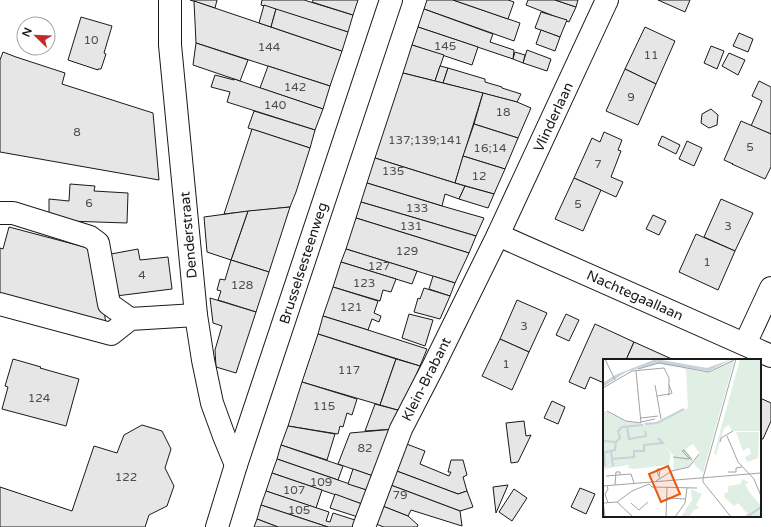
<svg xmlns="http://www.w3.org/2000/svg" width="771" height="527" font-family="'Varela Round',sans-serif">
  <rect width="100%" height="100%" fill="#fff"/>
  <g fill="#e6e6e6" stroke="#1a1a1a">
    <polygon points="190,0 217,0 215,8"/>
    <polygon points="262,0 304,0 353,15 348,32 261,5"/>
    <polygon points="313,0 358,0 353,15 312,2"/>
    <polygon points="427,0 453,0 520,23 514,41 424,9"/>
    <polygon points="453,0 508,0 514,2 508,19"/>
    <polygon points="528,0 555,0 576,7 569,22 526,5"/>
    <polygon points="555,0 578,0 576,7"/>
    <polygon points="658,0 690,0 685,12"/>
    <polygon points="194,1 342,51 330,86 196,43"/>
    <polygon points="264,5 276,9 271,27 259,23"/>
    <polygon points="276,9 348,32 342,51 271,27"/>
    <polygon points="424,9 493,34 490,42 514,50 513,59 418,27"/>
    <polygon points="541,12 567,20 560,37 535,28"/>
    <polygon points="81,17 112,26 104,53 106,54 101,69 98,69 98,70 68,60"/>
    <polygon points="418,27 478,47 472,65 412,45"/>
    <polygon points="645,27 675,41 656,84 625,69"/>
    <polygon points="541,30 560,37 555,51 536,44"/>
    <polygon points="739,33 753,39 748,52 733,46"/>
    <polygon points="196,43 248,60 240,81 193,65"/>
    <polygon points="412,45 444,55 435,81 403,73"/>
    <polygon points="711,46 724,51 717,69 704,63"/>
    <polygon points="527,50 551,59 547,71 523,63"/>
    <polygon points="3,52 16,57 65,73 62,84 153,113 159,180 0,152 0,60"/>
    <polygon points="515,52 525,55 523,63 513,59"/>
    <polygon points="729,53 745,60 738,75 722,66"/>
    <polygon points="268,66 330,86 323,109 260,88"/>
    <polygon points="440,66 448,68 443,83 435,81"/>
    <polygon points="448,68 485,79 485,82 502,87 502,88 521,94 517,102 443,83"/>
    <polygon points="625,69 656,84 638,125 606,111"/>
    <polygon points="403,73 483,93 455,183 375,158"/>
    <polygon points="215,75 234,80 234,79 323,109 315,130 227,102 230,92 211,87"/>
    <polygon points="759,81 771,87 771,134 751,126 762,101 752,96"/>
    <polygon points="483,93 517,102 531,108 518,138 474,124"/>
    <polygon points="711,109 718,115 717,125 709,128 701,123 702,114"/>
    <polygon points="254,111 315,130 310,148 248,128"/>
    <polygon points="741,121 771,134 771,167 765,179 732,164 733,164 724,160"/>
    <polygon points="474,124 518,138 505,169 463,156"/>
    <polygon points="252,129 310,148 296,192 290,207 224,214"/>
    <polygon points="604,132 622,140 618,150 621,151 611,177 623,182 616,197 574,178 592,138 600,142"/>
    <polygon points="662,136 680,145 676,154 658,145"/>
    <polygon points="687,141 702,148 694,166 679,159"/>
    <polygon points="463,156 505,169 494,194 455,183"/>
    <polygon points="375,158 455,183 465,186 459,199 445,194 442,206 367,183"/>
    <polygon points="574,178 601,190 583,231 555,219"/>
    <polygon points="367,183 442,206 484,218 476,236 429,222 361,202"/>
    <polygon points="70,184 95,186 94,191 128,193 127,223 67,221 49,218 49,199 69,201"/>
    <polygon points="465,186 494,194 488,208 459,199"/>
    <polygon points="721,199 753,213 735,251 704,237"/>
    <polygon points="361,202 429,222 476,236 469,253 356,218"/>
    <polygon points="290,207 269,272 231,260 248,211"/>
    <polygon points="248,211 231,260 207,252 204,217"/>
    <polygon points="653,215 666,221 659,235 646,229"/>
    <polygon points="356,218 469,253 455,283 346,249"/>
    <polygon points="9,227 92,249 102,291 106,326 0,297 0,248 3,249"/>
    <polygon points="696,234 735,251 718,290 679,272"/>
    <polygon points="138,249 140,260 168,257 172,289 116,296 111,254"/>
    <polygon points="346,249 417,271 412,284 341,262"/>
    <polygon points="231,260 269,272 256,312 218,300 221,291 217,290 220,279 225,280"/>
    <polygon points="341,262 396,279 391,292 383,290 380,301 333,287"/>
    <polygon points="433,276 455,283 450,296 429,289"/>
    <polygon points="333,287 378,301 374,313 381,316 379,322 372,319 368,330 323,316"/>
    <polygon points="424,288 450,296 440,319 414,312 418,298 420,299"/>
    <polygon points="210,298 256,312 236,373 216,367 215,350 222,326 213,323"/>
    <polygon points="517,300 547,313 529,352 500,339"/>
    <polygon points="409,314 433,320 425,346 402,338"/>
    <polygon points="566,314 579,320 569,341 556,335"/>
    <polygon points="323,316 368,330 427,349 420,366 318,334"/>
    <polygon points="595,324 634,342 626,360 604,360 604,383 590,377 585,389 569,382"/>
    <polygon points="318,334 396,359 380,405 302,382"/>
    <polygon points="500,339 529,352 512,390 482,376"/>
    <polygon points="634,342 674,360 626,360"/>
    <polygon points="13,359 41,367 40,368 79,379 66,426 2,409 8,387 5,386"/>
    <polygon points="396,359 420,366 401,411 380,405"/>
    <polygon points="302,382 357,399 352,415 347,413 343,427 340,426 338,434 288,426"/>
    <polygon points="760,398 771,403 771,421 763,439 761,439 760,441"/>
    <polygon points="552,401 565,407 558,424 544,418"/>
    <polygon points="375,404 401,411 395,429 365,431"/>
    <polygon points="524,421 526,436 531,435 518,462 511,463 506,423"/>
    <polygon points="142,425 162,431 171,449 165,468 174,486 167,506 149,515 145,527 0,527 0,487 72,511 94,446 117,453 124,435"/>
    <polygon points="288,426 335,434 327,460 281,445"/>
    <polygon points="395,429 376,477 338,464 350,433"/>
    <polygon points="404,443 425,451 420,464 449,476 451,472 448,472 451,460 463,460 467,475 463,477 467,491 458,494 394,470"/>
    <polygon points="281,445 343,466 338,480 277,459"/>
    <polygon points="277,459 370,491 365,505 272,473"/>
    <polygon points="353,469 376,477 370,491 348,484"/>
    <polygon points="394,470 458,494 467,491 473,507 460,511 388,484"/>
    <polygon points="272,473 322,490 316,508 266,491"/>
    <polygon points="388,484 460,511 462,526 411,510 408,516 380,505"/>
    <polygon points="508,485 496,513 493,487"/>
    <polygon points="580,488 595,494 586,514 571,507"/>
    <polygon points="514,489 527,498 512,521 499,512"/>
    <polygon points="266,491 329,512 326,521 330,522 333,513 358,521 355,527 328,527 261,505"/>
    <polygon points="335,494 362,504 358,517 330,508"/>
    <polygon points="261,505 328,527 278,527 257,519"/>
    <polygon points="380,505 408,516 418,525 417,527 384,527 373,523"/>
    <polygon points="257,519 278,527 254,527"/>
  </g>
  <g fill="none" stroke-linecap="round" stroke-linejoin="round">
    <g stroke="#1a1a1a" stroke-width="24">
      <g id="minor">
        <polyline points="170,0 170,45 196,315 203,360 212,403 224,436 236,465"/>
        <polyline points="0,213 13,213 90,237 98,243 109,304 130,319"/>
        <polyline points="498,235 771,356"/>
        <polyline points="0,304 111,334 130,319 196,315"/>
        <polyline points="745,344 771,288"/>
        <polyline points="364,527 401,429 434,365 498,235 607,0"/>
      </g>
    </g>
    <g stroke="#1a1a1a" stroke-width="24">
      <polyline id="major" points="217,527 236,465 391,0"/>
    </g>
    <use href="#minor" stroke="#fff" stroke-width="22"/>
    <use href="#major" stroke="#fff" stroke-width="22"/>
  </g>
  <g text-anchor="middle" stroke-width="3" stroke-linejoin="round" paint-order="stroke">
    <g font-size="12" fill="#4d4d4d">
      <text x="91" y="44">10</text>
      <text x="445" y="50">145</text>
      <text x="269" y="51">144</text>
      <text x="651" y="59">11</text>
      <text x="295" y="91">142</text>
      <text x="631" y="101">9</text>
      <text x="275" y="109">140</text>
      <text x="503" y="116">18</text>
      <text x="77" y="136">8</text>
      <text x="425" y="144">137;139;141</text>
      <text x="750" y="151">5</text>
      <text x="490" y="152">16;14</text>
      <text x="598" y="168">7</text>
      <text x="393" y="175">135</text>
      <text x="479" y="180">12</text>
      <text x="89" y="207">6</text>
      <text x="578" y="208">5</text>
      <text x="417" y="212">133</text>
      <text x="411" y="230">131</text>
      <text x="728" y="230">3</text>
      <text x="407" y="255">129</text>
      <text x="707" y="266">1</text>
      <text x="379" y="270">127</text>
      <text x="142" y="279">4</text>
      <text x="364" y="287">123</text>
      <text x="242" y="289">128</text>
      <text x="351" y="311">121</text>
      <text x="524" y="330">3</text>
      <text x="506" y="368">1</text>
      <text x="349" y="374">117</text>
      <text x="39" y="402">124</text>
      <text x="324" y="410">115</text>
      <text x="365" y="452">82</text>
      <text x="126" y="481">122</text>
      <text x="321" y="486">109</text>
      <text x="294" y="494">107</text>
      <text x="400" y="499">79</text>
      <text x="299" y="514">105</text>
    </g>
    <g font-size="14" fill="#1a1a1a" stroke="#fff">
      <text transform="translate(553 117) rotate(-65)" y="5">Vlinderlaan</text>
      <text transform="translate(188 235) rotate(-95)" y="5">Denderstraat</text>
      <text transform="translate(303 263) rotate(-72)" y="5">Brusselsesteenweg</text>
      <text transform="translate(635 295) rotate(24)" y="5">Nachtegaallaan</text>
      <text transform="translate(426 379) rotate(-63)" y="5">Klein-Brabant</text>
    </g>
  </g>
  <g transform="translate(603 359)">
    <rect width="158" height="158" fill="#fff"/>
    <path d="M137 0H158V72H129L126 66 121 69 113 96 111 95ZM128 2H131L100 114 90 104 97 95 90 85 82 90 90 100 87 107 70 111 71 97 40 64 53 63 85 49 83 11 79 9 107 13ZM0 51 22 62 40 65 49 72 68 95 66 106 31 110 25 109 26 106 0 110ZM133 73H156L155 99 144 103 142 98 148 95 146 88 140 92ZM139 120 146 123 142 125 147 134 158 147V158H142L144 154 135 144 131 147 121 138 122 134 125 133V127L138 125ZM88 130 99 135 93 146 96 149 91 151 86 158H78L89 141Z" fill="#e0efe3"/>
    <path d="M53 0 104 9 129 0 106 12 54 4 23 13 0 28V24L12 16Z" fill="#c6d2dc"/>
    <path fill="none" stroke="#c6d2dc" stroke-width="2" d="M42 65 54 64 81 50M24 68 26 80 43 77 42 72M0 82 13 83M8 92 10 107M0 94 12 91 13 83 17 79 15 72 19 68 40 66M1 95 2 107M9 100 31 98V92H41V86L60 84 55 79M144 158 158 148"/>
    <path fill="none" stroke="#a3a3a3" stroke-width="1" d="M2 0 12 21M35 10 56 4 106 13 131 1M52 26 58 60M0 29 29 12 61 9 66 19V35L54 37M65 36 69 34 66 26M4 52 23 62 38 64 33 12M38 59 55 57M38 63 52 60M124 77 135 103 151 120 158 137M117 83 118 79 130 72M70 98 86 100M87 100 79 92 81 91 89 101M125 113H133V109L139 108M3 117 28 115 31 124M56 117 57 110H54L55 116 57 119M100 119V123L128 158M100 119 133 0M53 122 69 112 86 108 96 95M46 125 49 128 94 129M12 126 13 113H17V116M0 127 158 114M4 127 5 130 2 135 5 144M64 139 83 140M0 141 2 158M14 143 29 132 46 125M1 144 14 143 30 158M28 144 36 151 45 143M63 158 64 128M72 158 82 144 84 129"/>
    <path fill="#e8590c" fill-opacity="0.15" stroke="#e8590c" stroke-width="2" d="M65 107 77 135 58 143 46 115Z"/>
    <rect width="158" height="158" fill="none" stroke="#1a1a1a" stroke-width="2"/>
  </g>
  <g transform="translate(36 36) rotate(293)"><circle r="19" fill="#ffffff" stroke="#a3a3a3"/>
  <path d="M0-3L7 15L0 10L-7 15Z" fill="#c62828"/>
  <text y="-6" font-size="11" font-weight="bold" text-anchor="middle" fill="#1a1a1a">N</text>
  </g>
</svg>
